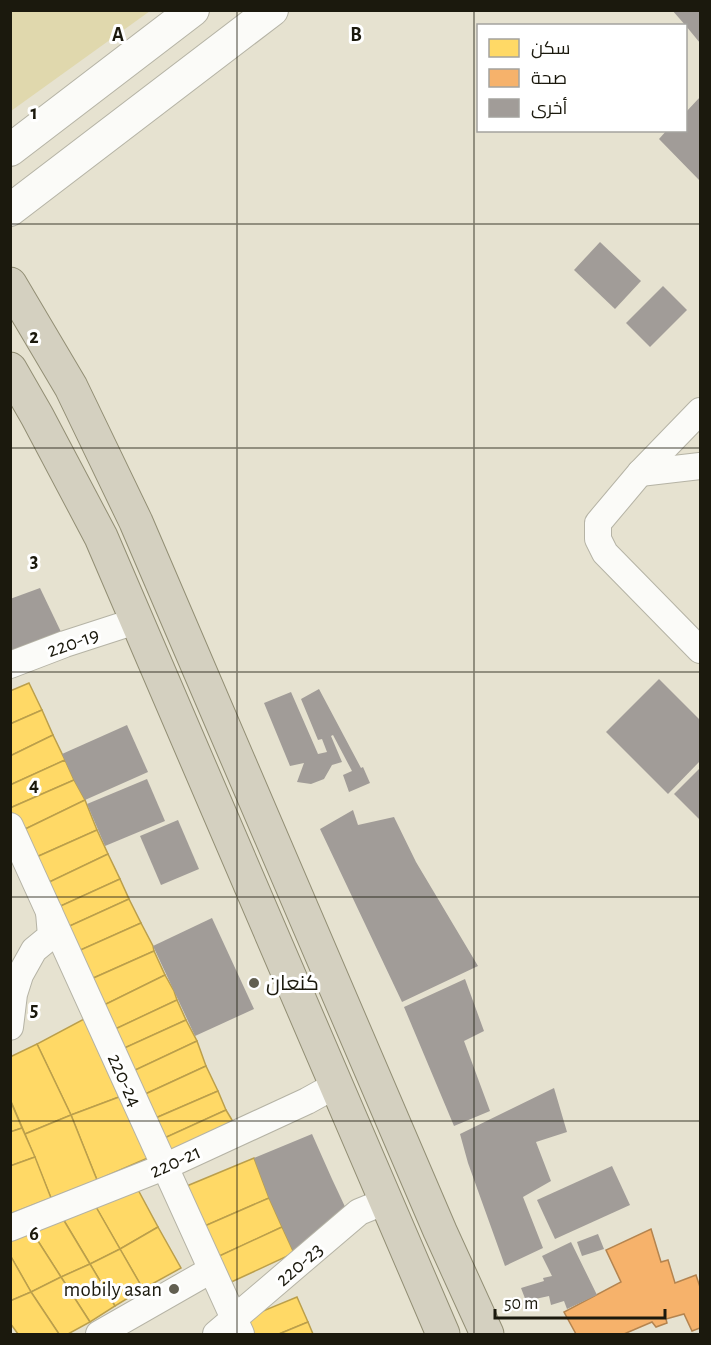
<svg xmlns="http://www.w3.org/2000/svg" width="711" height="1345" font-family="'Alegreya Sans',Cairo,sans-serif">
  <rect width="100%" height="100%" fill="#e6e2d0"/>
  <polygon fill="#e0d8ad" points="11,10 150,10 150,11 11,111"/>
  <g fill="#ffd966" stroke="#bb9f4b" stroke-width="1.5">
    <polygon points="29,683 42,710 10,724 10,691"/>
    <polygon points="42,710 53,735 10,756 10,724"/>
    <polygon points="53,735 65,760 10,785 10,756"/>
    <polygon points="65,760 74,780 10,808 10,785"/>
    <polygon points="74,780 85,800 19,832 10,815 10,808"/>
    <polygon points="85,800 97,830 32,859 19,832"/>
    <polygon points="97,830 108,854 43,885 32,859"/>
    <polygon points="108,854 120,879 54,909 43,885"/>
    <polygon points="120,879 129,899 63,929 54,909"/>
    <polygon points="129,899 141,923 76,952 63,929"/>
    <polygon points="141,923 153,946 154,951 89,980 76,952"/>
    <polygon points="154,951 165,975 100,1007 89,980"/>
    <polygon points="165,975 174,991 177,1000 111,1031 100,1007"/>
    <polygon points="177,1000 186,1020 120,1050 111,1031"/>
    <polygon points="84,1019 119,1097 71,1115 37,1044"/>
    <polygon points="186,1020 197,1041 131,1072 120,1050"/>
    <polygon points="197,1041 206,1066 141,1096 131,1072"/>
    <polygon points="37,1044 71,1115 25,1134 10,1099 10,1057"/>
    <polygon points="206,1066 218,1091 151,1120 141,1096"/>
    <polygon points="218,1091 226,1110 160,1140 151,1120"/>
    <polygon points="119,1097 150,1157 97,1180 71,1115"/>
    <polygon points="10,1100 22,1128 10,1132"/>
    <polygon points="226,1110 238,1130 170,1161 160,1140"/>
    <polygon points="71,1115 97,1180 51,1198 25,1134"/>
    <polygon points="22,1128 35,1157 10,1166 10,1132"/>
    <polygon points="35,1157 51,1198 10,1214 10,1166"/>
    <polygon points="254,1158 269,1198 200,1228 182,1188"/>
    <polygon points="136,1186 158,1227 120,1249 96,1207"/>
    <polygon points="269,1198 282,1227 215,1258 200,1228"/>
    <polygon points="96,1207 120,1249 90,1264 63,1219"/>
    <polygon points="63,1219 90,1264 61,1277 29,1227"/>
    <polygon points="29,1227 61,1277 31,1292 10,1255 10,1234"/>
    <polygon points="158,1227 181,1268 143,1289 120,1249"/>
    <polygon points="282,1227 294,1253 227,1284 215,1258"/>
    <polygon points="120,1249 143,1289 115,1306 90,1264"/>
    <polygon points="10,1255 31,1292 10,1301"/>
    <polygon points="90,1264 115,1306 90,1322 61,1277"/>
    <polygon points="61,1277 90,1322 68,1334 59,1334 31,1292"/>
    <polygon points="31,1292 59,1334 18,1334 10,1323 10,1301"/>
    <polygon points="297,1297 308,1322 279,1334 253,1334 246,1318"/>
    <polygon points="308,1322 313,1334 279,1334"/>
  </g>
  <polygon fill="#f6b26b" stroke="#b4844f" stroke-width="1.5" points="651,1229 661,1262 668,1260 675,1283 696,1275 700,1287 700,1328 692,1331 684,1314 666,1319 667,1323 656,1327 652,1322 624,1334 576,1334 564,1312 621,1282 606,1250"/>
  <g fill="#a19c98">
    <polygon points="672,10 700,10 700,43 686,26"/>
    <polygon points="700,97 700,181 659,139 667,130 686,130 686,112"/>
    <polygon points="600,242 641,281 615,309 574,270"/>
    <polygon points="663,286 687,310 650,347 626,323"/>
    <polygon points="40,588 62,634 10,656 10,599"/>
    <polygon points="659,679 700,720 700,761 668,794 606,732"/>
    <polygon points="319,689 361,768 363,767 370,783 349,792 343,775 352,771 333,735 331,736 342,762 332,765 324,779 311,784 297,782 304,763 290,766 264,703 291,692 318,754 327,752 322,739 318,740 301,699"/>
    <polygon points="127,725 148,772 85,800 74,780 62,754"/>
    <polygon points="700,768 700,820 674,794"/>
    <polygon points="147,779 165,821 105,846 87,804"/>
    <polygon points="353,810 358,825 394,817 416,862 478,966 402,1002 320,829"/>
    <polygon points="178,820 199,869 161,885 140,836"/>
    <polygon points="212,918 254,1009 195,1036 153,946"/>
    <polygon points="465,979 484,1031 464,1041 490,1111 454,1126 404,1007"/>
    <polygon points="554,1088 567,1132 536,1142 551,1181 523,1197 543,1248 505,1266 468,1163 460,1134"/>
    <polygon points="312,1134 332,1179 347,1211 294,1253 269,1198 254,1158"/>
    <polygon points="612,1166 630,1205 555,1239 537,1200"/>
    <polygon points="598,1234 604,1249 582,1256 577,1242"/>
    <polygon points="571,1242 597,1295 567,1309 564,1301 551,1305 549,1296 526,1301 521,1288 544,1281 543,1278 552,1276 542,1256"/>
  </g>
  <g fill="none" stroke-linecap="round" stroke-linejoin="round">
    <g stroke="#b5b3a5" stroke-width="28">
      <g id="minor">
        <polyline points="700,411 640,473 598,523 598,539 605,553 700,650"/>
        <polyline points="640,473 700,466"/>
        <polyline points="10,665 65,644 136,621"/>
        <polyline points="10,826 241,1334"/>
        <polyline points="10,1027 14,994 20,975 34,950 51,936 49,912"/>
        <polyline points="10,1228 164,1167 307,1101 336,1085"/>
        <polyline points="99,1334 211,1270"/>
        <polyline points="216,1334 359,1212 386,1201"/>
      </g>
    </g>
    <g stroke="#b5b3a5" stroke-width="34">
      <g id="tertiary">
        <polyline points="10,150 193,10"/>
        <polyline points="10,210 272,10"/>
      </g>
    </g>
    <g stroke="#928e74" stroke-width="35">
      <g id="trunk">
        <polyline points="10,284 71,387 136,522 440,1231 487,1334"/>
        <polyline points="10,369 37,416 101,537 443,1334"/>
      </g>
    </g>
    <use href="#minor" stroke="#fbfbf8" stroke-width="26"/>
    <use href="#tertiary" stroke="#fbfbf8" stroke-width="32"/>
    <use href="#trunk" stroke="#d4d0c0" stroke-width="33"/>
  </g>
  <path fill="none" stroke="#1b190d" stroke-width="1.5" stroke-opacity="0.55" d="M237 10V1334M474 10V1334M10 224H700M10 448H700M10 672H700M10 897H700M10 1121H700"/>
  <g fill="#625f51" stroke="#fff" stroke-width="2">
    <circle cx="254" cy="983" r="6"/>
    <circle cx="174" cy="1289" r="6"/>
  </g>
  <g text-anchor="middle" stroke-width="6" stroke-linejoin="round" paint-order="stroke">
    <g font-size="21" fill="#1b190d" stroke="#fff">
      <text transform="translate(73 642) rotate(-19)" y="7">220-19</text>
      <text transform="translate(125 1080) rotate(66)" y="7">220-24</text>
      <text transform="translate(175 1161) rotate(-24)" y="7">220-21</text>
      <text transform="translate(299 1264) rotate(-41)" y="7">220-23</text>
    </g>
    <g font-size="21" fill="#1b190d" stroke="#fff" text-anchor="start">
      <text x="266" y="990">كنعان</text>
      <text x="162" y="1296" text-anchor="end">mobily asan</text>
    </g>
  </g>
  <g font-size="20" text-anchor="middle" font-weight="bold" fill="#1b190d" stroke="#fff" stroke-width="6" stroke-linejoin="round" paint-order="stroke">
    <text x="118" y="41">A</text>
    <text x="356" y="41">B</text>
    <text x="34" y="119">1</text>
    <text x="34" y="343">2</text>
    <text x="34" y="567">3</text>
    <text x="34" y="791">4</text>
    <text x="34" y="1016">5</text>
    <text x="34" y="1240">6</text>
  </g>
  <rect width="711" height="1345" fill="none" stroke="#1b190d" stroke-width="24"/>
  <rect x="477" y="24" width="210" height="108" fill="#ffffff" stroke="#a4a39e" stroke-width="1.5"/>
  <rect x="489" y="39" width="30" height="18" fill="#ffd966" stroke="#a4a39e" stroke-width="1.5"/>
  <text x="531" y="54" font-size="18" fill="#1b190d">سكن</text>
  <rect x="489" y="69" width="30" height="18" fill="#f6b26b" stroke="#a4a39e" stroke-width="1.5"/>
  <text x="531" y="84" font-size="18" fill="#1b190d">صحة</text>
  <rect x="489" y="99" width="30" height="18" fill="#a19c98" stroke="#a4a39e" stroke-width="1.5"/>
  <text x="531" y="114" font-size="18" fill="#1b190d">أخرى</text>
  <path d="M495 1309v9h170v-9" fill="none" stroke="#1b190d" stroke-width="3"/>
  <text x="504" y="1309" font-size="18" fill="#1b190d" stroke="#ffffff" stroke-width="4.5" paint-order="stroke">50 m</text>
</svg>
